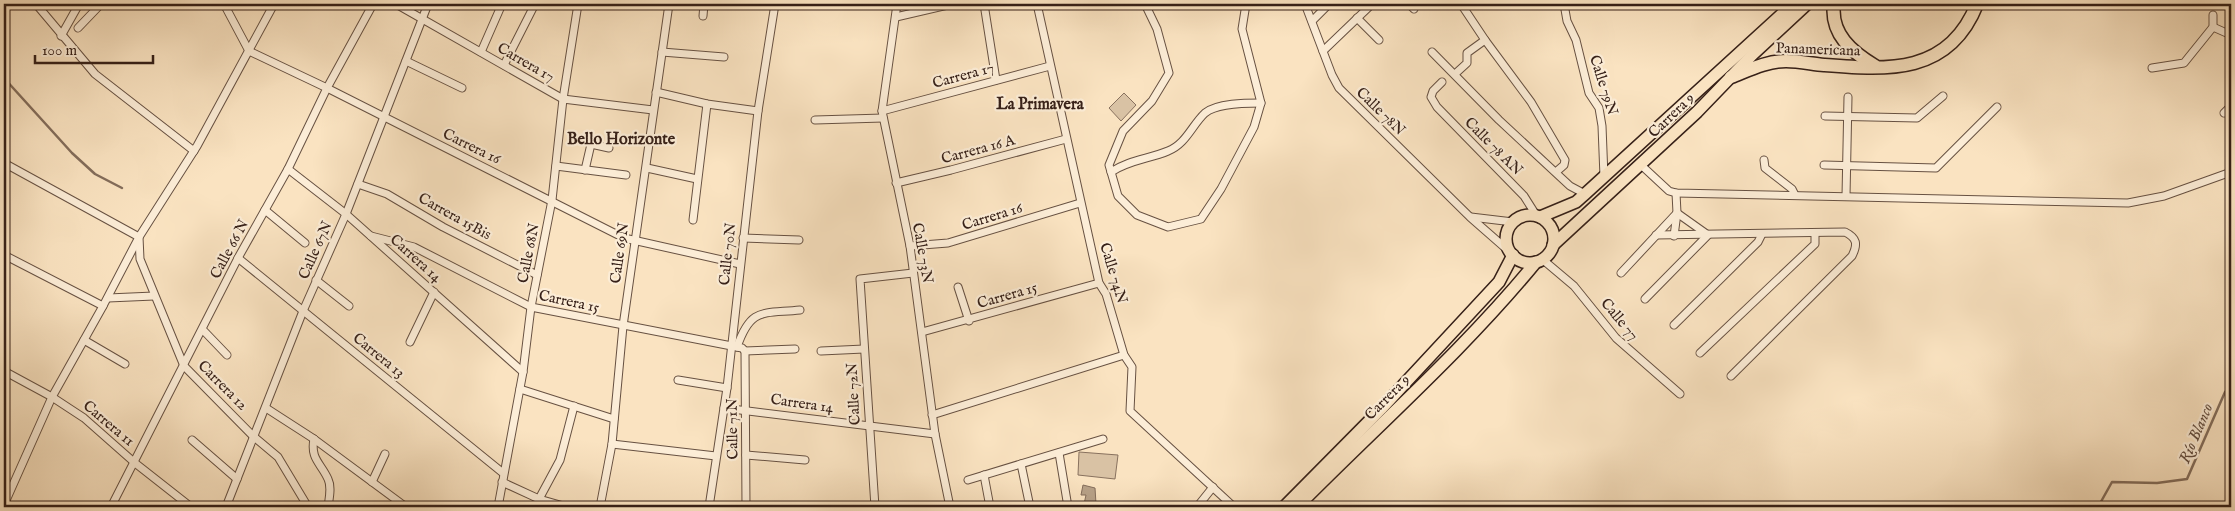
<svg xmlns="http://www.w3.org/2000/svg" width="2235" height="511" font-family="'IM FELL English',serif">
  <rect width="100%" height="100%" fill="#fae3c1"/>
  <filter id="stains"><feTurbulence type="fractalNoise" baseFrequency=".004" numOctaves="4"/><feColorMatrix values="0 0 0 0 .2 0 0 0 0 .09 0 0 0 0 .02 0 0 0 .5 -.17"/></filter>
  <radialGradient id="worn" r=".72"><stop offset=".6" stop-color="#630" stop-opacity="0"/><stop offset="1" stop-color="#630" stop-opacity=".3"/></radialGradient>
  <g fill="#d9c2a4" stroke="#88715e">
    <polygon points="1124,93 1136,105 1121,121 1109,108"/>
    <polygon points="1079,452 1118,455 1115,479 1078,475"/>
  </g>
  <polygon fill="#b7a188" stroke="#836d5b" points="1083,485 1095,488 1096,504 1084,504 1086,495 1081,495"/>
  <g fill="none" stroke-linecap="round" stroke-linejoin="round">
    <g stroke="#836d5b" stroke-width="2.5">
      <polyline points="4,78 72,153 95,174 122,188"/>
      <polyline points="2098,507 2112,482 2157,483 2187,479 2225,392 2231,385"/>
    </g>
    <g stroke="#675142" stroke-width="9">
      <g id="minor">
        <polyline points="36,4 95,74 194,151"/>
        <polyline points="224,4 249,51 327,88 624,238 740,264"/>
        <polyline points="396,4 563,99 653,110"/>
        <polyline points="897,4 882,111 910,246 935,434 950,507"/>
        <polyline points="984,4 996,80"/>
        <polyline points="1037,4 1099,283 1106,294 1124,355 1132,367 1130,411 1234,507"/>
        <polyline points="1145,4 1157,29 1169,73 1152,101 1123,131 1109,165 1118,196 1137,215 1168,227 1201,219 1221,189 1254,127 1261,103 1242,29 1246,4"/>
        <polyline points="1305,4 1332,75 1339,88 1470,217 1511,253"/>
        <polyline points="1409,4 1414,9"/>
        <polyline points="1564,4 1567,21 1576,40 1589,93 1599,108 1602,126 1604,177"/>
        <polyline points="703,16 704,4"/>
        <polyline points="896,17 952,4"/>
        <polyline points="1357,18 1379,40"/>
        <polyline points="1312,21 1329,4"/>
        <polyline points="2213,27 2231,35"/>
        <polyline points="78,28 101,4"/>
        <polyline points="61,36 79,4"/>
        <polyline points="1485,40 1531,102 1565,160 1564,165 1556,172"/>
        <polyline points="1323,51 1372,4"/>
        <polyline points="481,52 502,4"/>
        <polyline points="662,52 724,57"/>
        <polyline points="1432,52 1499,120 1570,186 1585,194"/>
        <polyline points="406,61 462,88"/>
        <polyline points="504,65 535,4"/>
        <polyline points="2152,68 2184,63 2213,27 2213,15"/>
        <polyline points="1455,74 1467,63 1467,53 1485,40 1461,4"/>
        <polyline points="1442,82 1433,91 1431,97 1437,107 1524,196 1536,215"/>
        <polyline points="656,92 707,104 758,111"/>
        <polyline points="882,111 1050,66"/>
        <polyline points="2224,113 2231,106"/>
        <polyline points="1825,116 1917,118 1943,96"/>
        <polyline points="815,120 883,118"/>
        <polyline points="1764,160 1765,168 1792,189 1795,195"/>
        <polyline points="4,163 139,237 140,259 184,366 253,436 278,457 308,507"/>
        <polyline points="1641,165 1669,191 1676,193 2128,203 2164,196 2231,172"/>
        <polyline points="1824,165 1936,168 1997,107"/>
        <polyline points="556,166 626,175"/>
        <polyline points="647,168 697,179"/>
        <polyline points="288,169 346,214 523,372"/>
        <polyline points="585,170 591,144 609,148"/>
        <path d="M1111 172C1129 160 1149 159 1168 151 1186 144 1192 125 1205 113 1217 103 1246 103 1261 103"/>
        <polyline points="896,183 951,170 1066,139"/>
        <polyline points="358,184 387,194 443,227 537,275"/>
        <polyline points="1846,196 1848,97"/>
        <polyline points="265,210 305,243"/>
        <polyline points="1471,217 1513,222"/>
        <polyline points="693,220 707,104"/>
        <path d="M1656 235 1845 232C1857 238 1858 244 1852 256L1731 376"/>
        <polyline points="371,236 414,247 531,307 742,348 745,351 795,349"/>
        <polyline points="1674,236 1677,213 1676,193"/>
        <polyline points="743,238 799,240"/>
        <polyline points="910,246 948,243 1080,203"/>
        <polyline points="4,255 103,306"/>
        <polyline points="238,258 503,473"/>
        <polyline points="1542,259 1574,286 1616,338 1680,394"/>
        <polyline points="1621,273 1677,213"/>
        <polyline points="316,280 349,306"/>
        <polyline points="958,287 969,321"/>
        <polyline points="108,298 154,296"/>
        <polyline points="1645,299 1708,235 1677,213"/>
        <polyline points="1674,325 1758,242 1762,234"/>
        <polyline points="203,330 227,355"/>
        <polyline points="922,332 1099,283"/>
        <polyline points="84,340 125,364"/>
        <polyline points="410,342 434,292"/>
        <path d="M737 347C751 307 762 314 800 310"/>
        <polyline points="745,351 746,507"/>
        <polyline points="821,351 864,349"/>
        <polyline points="1700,353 1815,244 1815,234"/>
        <polyline points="4,371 52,397 84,418 135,463 191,507"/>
        <polyline points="678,380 727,388"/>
        <polyline points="520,389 614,419"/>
        <polyline points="266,408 314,439 406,507"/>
        <polyline points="724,408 935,434"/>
        <polyline points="932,415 1124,355"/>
        <path d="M314 439C310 459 321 463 328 479 332 487 329 499 328 507"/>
        <polyline points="192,440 237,479"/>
        <polyline points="612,444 716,456"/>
        <polyline points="1059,453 1068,507"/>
        <polyline points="746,455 805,460"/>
        <polyline points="1021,464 1030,507"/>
        <polyline points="984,475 990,507"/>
        <polyline points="968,480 1103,439"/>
        <polyline points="372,482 385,454"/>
        <polyline points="502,482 539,499 567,507"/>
        <polyline points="539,499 560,460 574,406"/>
        <polyline points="4,505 52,397 103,306 139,237 197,146 274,4"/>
        <polyline points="111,507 238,258 288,169 327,88 373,4"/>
        <polyline points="226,507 303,311 346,214 428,4"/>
        <polyline points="498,507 523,372 531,307 552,200 563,99 578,4"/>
        <polyline points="600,507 612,444 623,326 669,4"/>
        <polyline points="709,507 727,388 758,111 775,4"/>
        <polyline points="875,507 860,279 913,273"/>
        <polyline points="1197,507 1213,487"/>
      </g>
    </g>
    <g stroke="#362018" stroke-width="14">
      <g id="primary">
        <circle cx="1530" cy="239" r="24"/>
        <polyline points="1540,217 1576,202 1585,194 1793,4"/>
        <polyline points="1553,245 1697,112 1752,55 1807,4"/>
        <polyline points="1284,507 1381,409 1499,282 1513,255"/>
        <path d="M1297 507C1377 426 1464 350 1536 262"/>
      </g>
    </g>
    <g stroke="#362018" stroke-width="15">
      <g id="trunk">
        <path d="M1834 4C1830 34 1852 52 1875 66"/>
        <path d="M1731 77C1749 70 1767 61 1786 61 1799 61 1812 64 1824 65 1888 70 1949 75 1977 4"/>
      </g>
    </g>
    <use href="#minor" stroke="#fcedd7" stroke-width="7"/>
    <use href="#primary" stroke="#fae3c1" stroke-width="11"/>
    <use href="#trunk" stroke="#fae3c1" stroke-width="12"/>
  </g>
  <g text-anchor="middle" stroke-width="4.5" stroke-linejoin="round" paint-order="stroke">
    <g font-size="15" fill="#362018" stroke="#fcedd7">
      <text transform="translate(1818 49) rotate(2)" y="5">Panamericana</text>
      <text transform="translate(526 62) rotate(30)" y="5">Carrera 17</text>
      <text transform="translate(963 75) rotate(-15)" y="5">Carrera 17</text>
      <text transform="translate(1604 85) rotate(72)" y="5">Calle 79N</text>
      <text transform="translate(1381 111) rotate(44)" y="5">Calle 78N</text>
      <text transform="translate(1671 115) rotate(-44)" y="5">Carrera 9</text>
      <text transform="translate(472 146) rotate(26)" y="5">Carrera 16</text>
      <text transform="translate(1494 146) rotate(45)" y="5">Calle 78 AN</text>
      <text transform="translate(978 149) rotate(-15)" y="5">Carrera 16 A</text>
      <text transform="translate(455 216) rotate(29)" y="5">Carrera 15Bis</text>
      <text transform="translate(992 216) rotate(-17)" y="5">Carrera 16</text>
      <text transform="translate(229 249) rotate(-62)" y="5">Calle 66 N</text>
      <text transform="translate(315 250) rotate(-66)" y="5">Calle 67N</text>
      <text transform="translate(528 253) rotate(-79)" y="5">Calle 68N</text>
      <text transform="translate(619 253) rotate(-82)" y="5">Calle 69N</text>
      <text transform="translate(923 253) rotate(80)" y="5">Calle 73N</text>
      <text transform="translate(727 254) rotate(-84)" y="5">Calle 70N</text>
      <text transform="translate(416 258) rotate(42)" y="5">Carrera 14</text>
      <text transform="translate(1114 273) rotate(73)" y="5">Calle 74N</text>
      <text transform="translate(1007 295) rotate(-16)" y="5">Carrera 15</text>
      <text transform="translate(569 301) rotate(12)" y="5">Carrera 15</text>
      <text transform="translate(1620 319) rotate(50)" y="5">Calle 77</text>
      <text transform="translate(379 355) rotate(39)" y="5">Carrera 13</text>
      <text transform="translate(223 385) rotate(45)" y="5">Carrera 12</text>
      <text transform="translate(853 394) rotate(-93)" y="5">Calle 72N</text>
      <text transform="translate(1387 397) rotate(-45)" y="5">Carrera 9</text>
      <text transform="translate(802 403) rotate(8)" y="5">Carrera 14</text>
      <text transform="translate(109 423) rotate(40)" y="5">Carrera 11</text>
      <text transform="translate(732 429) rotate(-91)" y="5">Calle 71N</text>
    </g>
    <g font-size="16" font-weight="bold" fill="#362018" stroke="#fcedd7">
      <text x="1040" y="109">La Primavera</text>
      <text x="621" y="144">Bello Horizonte</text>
    </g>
    <g font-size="16" font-style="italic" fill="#634d3f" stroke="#fcedd7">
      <text transform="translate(2195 433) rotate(-67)" y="6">Río Blanco</text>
    </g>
  </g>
  <rect width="2235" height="511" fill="none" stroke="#fae3c1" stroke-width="20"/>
  <rect x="5" y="5" width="2225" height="501" fill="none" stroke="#362018" stroke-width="2.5"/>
  <rect x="10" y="10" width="2215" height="491" fill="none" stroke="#362018"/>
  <path d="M35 55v8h118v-8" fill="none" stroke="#362018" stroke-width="2.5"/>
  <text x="42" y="55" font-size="15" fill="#362018" stroke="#fcedd7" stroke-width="4" paint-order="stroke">100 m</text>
  <rect width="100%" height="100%" filter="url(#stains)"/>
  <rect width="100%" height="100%" fill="url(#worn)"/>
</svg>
